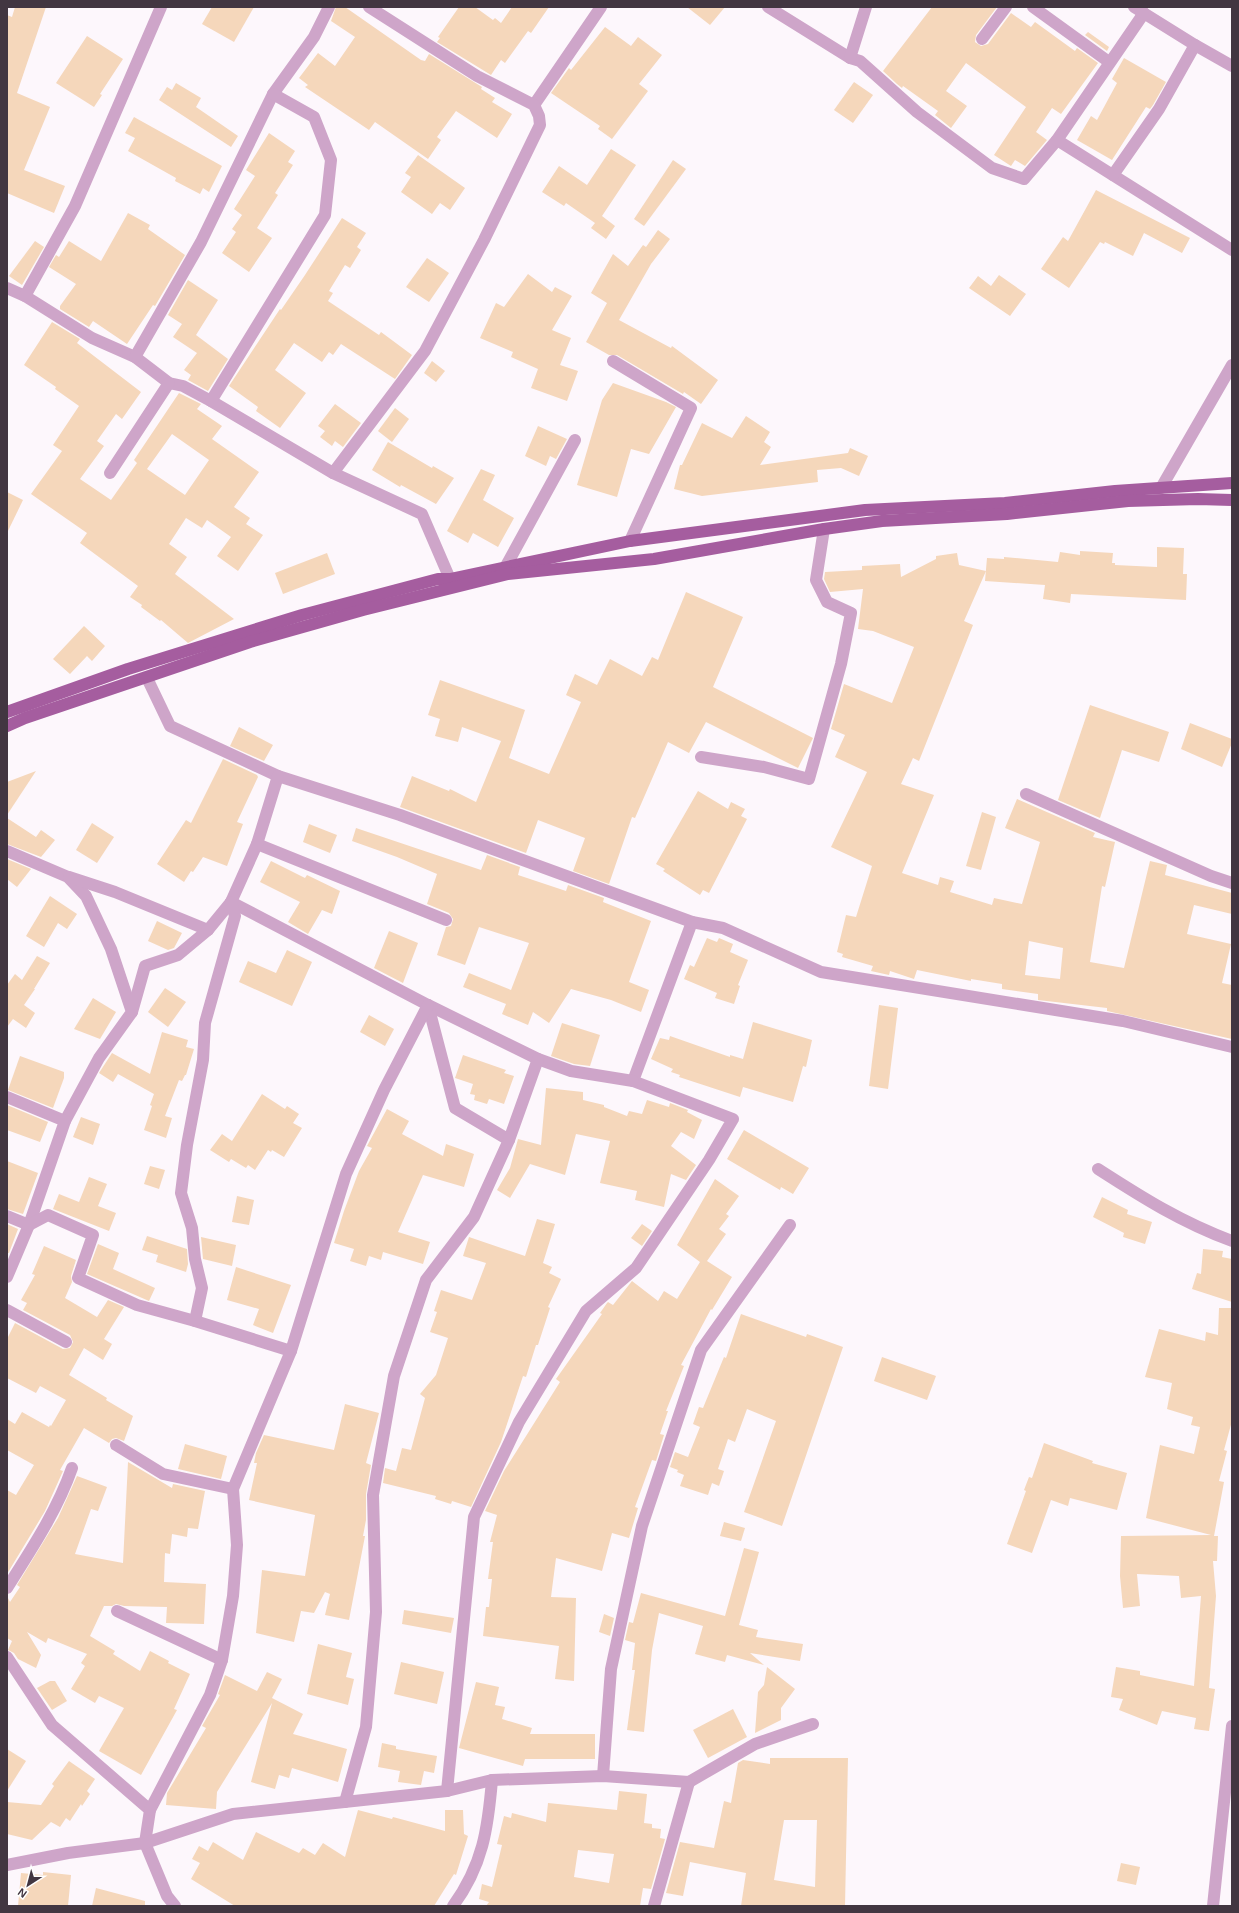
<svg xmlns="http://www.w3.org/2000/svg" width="1239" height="1913" font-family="Helvetica,sans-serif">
  <rect width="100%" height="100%" fill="#fdf7fc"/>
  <g fill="#f5d7bb" fill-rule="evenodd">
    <polygon points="15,7 46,7 17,93 50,107 24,170 65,186 54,213 7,193 7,15 12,17"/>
    <polygon points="212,7 254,7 234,42 202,24"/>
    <polygon points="336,7 345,7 421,60 425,61 429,54 482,87 481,89 495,98 492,102 512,114 497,138 456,111 437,137 441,140 428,159 375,122 369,130 305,87 308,85 299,78 318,53 335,66 355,37 331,21"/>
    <polygon points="459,7 475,7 493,20 495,18 501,23 512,7 549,7 531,33 528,31 505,63 501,60 491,75 437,42 440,38 438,37"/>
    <polygon points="687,7 725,7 710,25"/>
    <polygon points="932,7 997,7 976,35 975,42 981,46 988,44 1011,13 1031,27 1035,22 1075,51 1077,48 1098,63 1061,114 1052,108 1036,132 1047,140 1025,166 1015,160 1011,166 994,155 1026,107 966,63 946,91 967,106 951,128 935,115 938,111 903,86 902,88 897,84 883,71"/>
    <polygon points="605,27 631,46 638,37 662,55 639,84 648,91 612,139 598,129 600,126 551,93 569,68 571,70"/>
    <polygon points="1088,32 1109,47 1107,51 1085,35"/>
    <polygon points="87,36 123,59 100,94 102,95 94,107 56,83"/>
    <polygon points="1124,58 1166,82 1153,105 1150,109 1146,107 1112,160 1077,140 1091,116 1097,120 1117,83 1112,79"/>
    <polygon points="854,82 873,95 853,123 834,110"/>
    <polygon points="176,83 201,98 196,107 238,136 231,147 159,100 167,87 172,90"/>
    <polygon points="134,117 222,166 209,192 203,188 200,194 175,181 176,178 128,151 135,138 125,133"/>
    <polygon points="269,133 295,151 288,162 293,165 275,193 278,195 257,228 272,238 249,272 222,253 236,232 232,229 242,215 234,209 255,176 246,170"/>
    <polygon points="611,149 636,165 602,216 615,226 606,239 591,228 595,223 566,203 564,206 542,192 559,166 587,185"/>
    <polygon points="418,155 465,188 450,210 440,203 432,214 401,192 411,177 405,173"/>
    <polygon points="673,160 686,169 644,226 634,219"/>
    <polygon points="1096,190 1190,238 1182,253 1144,233 1133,256 1105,242 1104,244 1100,242 1069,288 1041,269 1063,237 1068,241"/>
    <polygon points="128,213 150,225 148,229 185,255 155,306 153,305 127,344 93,321 89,327 60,309 60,306 76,284 49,267 56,255 59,257 69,241 101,261"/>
    <polygon points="342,218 366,233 357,247 361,250 350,268 345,265 329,291 333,293 328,301 379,335 381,332 412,355 395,379 341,344 333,355 329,352 322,362 294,343 275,370 306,393 280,428 256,411 258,407 229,386 280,309 281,310 305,275"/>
    <polygon points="658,230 670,239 651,264 619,320 671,348 672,346 718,380 701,404 684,392 683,394 617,355 609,355 586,342 607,303 591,293 613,254 628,266 643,245 646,247"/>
    <polygon points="35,241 44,247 22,285 9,276"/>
    <polygon points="427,258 449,273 429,302 406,287"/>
    <polygon points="528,274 552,292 555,287 572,296 552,330 571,338 560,365 578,371 567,401 531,388 538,369 511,357 513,352 480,338 496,303 504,307"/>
    <polygon points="999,275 1026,294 1010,316 969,288 978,276 991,286"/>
    <polygon points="188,280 218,300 196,335 228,359 208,391 188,380 191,375 184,370 197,353 173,337 182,324 168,315"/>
    <path d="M52 322 80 339 77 343 141 392 122 419 116 414 97 441 104 446 80 479 111 500 137 463 134 460 179 393 201 404 197 409 222 426 212 439 259 472 234 507 250 518 246 524 263 535 238 571 217 556 231 537 207 520 202 528 186 518 169 544 187 557 175 574 234 619 188 643 161 620 160 621 141 607 142 605 130 597 138 586 80 543 87 533 31 494 62 451 53 445 79 406 55 389 56 387 24 365ZM172 434 209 460 185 495 147 469Z"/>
    <polygon points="432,361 445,371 436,382 424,373"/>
    <polygon points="613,383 666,402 676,407 649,454 631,449 617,497 577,485 602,400"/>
    <polygon points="335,404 361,423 343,447 335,441 332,446 320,437 325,431 318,426"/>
    <polygon points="395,408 409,419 392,442 378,431"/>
    <polygon points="746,416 770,432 764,442 771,447 760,465 848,453 850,448 868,456 859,476 841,468 817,470 818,482 702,496 674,489 680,465 682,465 702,423 732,438"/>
    <polygon points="538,426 567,439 556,459 550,456 546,466 525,456"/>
    <polygon points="388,442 432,468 433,466 454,478 436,504 401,485 400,487 372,470"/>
    <polygon points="481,469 495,475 483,500 514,518 498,547 473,533 468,543 447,531"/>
    <polygon points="7,492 23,500 7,533"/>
    <polygon points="1157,547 1184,548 1183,574 1187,574 1186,600 1071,594 1070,603 1043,599 1045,585 985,581 987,558 1004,559 1004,557 1058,562 1060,552 1080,555 1080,551 1113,553 1112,563 1115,563 1115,565 1157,567"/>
    <polygon points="327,553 335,574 283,594 275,573"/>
    <path d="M957 553 959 565 986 571 964 621 973 625 954 673 919 761 913 758 901 784 934 795 902 873 938 885 940 877 954 881 950 892 992 905 994 898 1022 904 1040 842 1005 828 1017 799 1095 833 1093 837 1115 842 1105 887 1102 886 1090 962 1124 968 1150 861 1167 865 1165 875 1232 893V914L1194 905 1187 934 1231 944 1222 983 1232 985V1039L1107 1011V1008L1038 1000V994L1002 989V984L971 979V981L917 970 914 979 890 971 889 975 871 971 873 966 842 957 843 954 837 952 846 915 856 917 872 866 831 847 867 772 835 757 845 735 831 729 844 684 892 703 914 647 873 631 858 629 863 589 830 592 824 579 825 572 862 570V566L900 564 901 577 936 559V556ZM1029 941 1063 948 1060 979 1025 975Z"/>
    <polygon points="686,592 743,617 713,687 813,738 798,768 706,722 689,753 668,742 635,818 632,817 609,884 573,871 585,838 538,820 526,853 400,807 412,776 449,791 450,789 476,802 501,741 462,727 458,742 435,736 440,719 428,715 440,680 525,710 509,758 549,774 581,702 566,695 575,674 597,685 610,659 642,676 652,657 658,660"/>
    <polygon points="84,626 105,646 92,661 87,656 70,674 53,659"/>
    <polygon points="1090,705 1169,732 1159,762 1122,750 1100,818 1058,800"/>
    <polygon points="1190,723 1232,739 1232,743 1222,767 1181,749"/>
    <polygon points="239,727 273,745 264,761 230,746"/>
    <polygon points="223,759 257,775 258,777 237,822 243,824 227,866 203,857 193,872 191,871 184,882 157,864 186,820 191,823"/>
    <polygon points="36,771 7,815 7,782"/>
    <polygon points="698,791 728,809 731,802 745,809 741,816 747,819 709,893 703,890 700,895 663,871 665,869 656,864"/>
    <polygon points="982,812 996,817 981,870 966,866"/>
    <polygon points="7,818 36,837 41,830 55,840 41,857 7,844"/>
    <polygon points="92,823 114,837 97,863 76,850"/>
    <polygon points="309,824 337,835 330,853 303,842"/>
    <polygon points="356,828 481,870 487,855 520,867 518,875 566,891 568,885 604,898 603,902 651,921 629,982 649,990 641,1012 611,1000 571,989 549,1023 533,1012 528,1025 502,1014 506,1004 463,987 469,973 511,990 529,943 479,927 465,965 437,955 446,927 451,926 453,919 449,913 427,904 437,874 397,857 352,841"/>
    <polygon points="7,859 31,869 17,887 7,879"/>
    <polygon points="271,861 305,878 307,875 340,891 332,914 322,910 308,934 288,922 300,902 260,882"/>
    <polygon points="50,896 77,914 67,929 58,923 44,947 26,936"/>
    <polygon points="157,921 182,933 174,948 168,950 148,941"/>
    <polygon points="389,931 418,943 403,983 374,968"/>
    <polygon points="707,938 717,942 719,938 733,944 730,952 748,960 738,985 740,986 734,1004 715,998 717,993 684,979 690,965 694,967"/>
    <polygon points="287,950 312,962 292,1006 239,982 248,961 276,973"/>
    <polygon points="37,956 50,963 34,989 35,989 24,1005 35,1013 26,1028 13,1019 7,1027 7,985 15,974 22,980"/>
    <polygon points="165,988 186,1002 168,1027 148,1012"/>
    <polygon points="93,998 116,1012 100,1039 74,1029"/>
    <polygon points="879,1005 898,1008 888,1089 869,1086"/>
    <polygon points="369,1015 394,1029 385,1046 360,1032"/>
    <polygon points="753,1022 812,1040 806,1067 803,1066 793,1102 743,1087 740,1097 679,1077 680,1075 671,1072 673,1069 651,1059 660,1038 669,1040 670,1036 730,1057 730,1055 743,1059"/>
    <polygon points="562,1023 600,1035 590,1066 574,1064 551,1056"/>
    <polygon points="162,1032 188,1040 186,1047 194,1049 186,1075 185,1075 182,1081 179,1080 165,1116 172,1118 166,1138 144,1130 152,1106 150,1105 154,1094 118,1074 113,1082 99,1073 112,1053 150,1074"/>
    <polygon points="463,1055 506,1070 504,1073 514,1076 504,1104 489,1099 487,1104 474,1100 475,1095 470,1094 473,1084 455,1078"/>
    <polygon points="20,1056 64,1072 64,1078 53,1108 8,1090"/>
    <polygon points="546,1088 583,1092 583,1100 604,1105 604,1107 627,1116 629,1111 642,1114 647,1100 669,1107 670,1103 688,1110 687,1112 702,1120 694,1139 681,1132 671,1146 696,1165 686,1180 671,1174 664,1207 635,1200 637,1191 600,1183 610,1141 576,1134 565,1175 530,1164 510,1198 497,1190 510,1168 518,1139 541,1145"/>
    <polygon points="262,1094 285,1109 287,1106 299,1114 293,1123 302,1128 284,1157 272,1150 271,1152 268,1150 255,1170 248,1165 246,1168 231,1159 229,1162 210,1150 222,1134 232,1141"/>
    <polygon points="7,1105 48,1122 40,1142 7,1130"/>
    <polygon points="387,1109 409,1121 402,1134 443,1156 446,1144 474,1154 464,1187 423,1175 398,1232 430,1242 423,1264 383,1252 381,1260 369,1256 366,1266 350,1261 354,1249 334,1243 344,1211 359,1171 372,1148 367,1146"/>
    <polygon points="81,1117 100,1124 93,1145 73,1137"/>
    <polygon points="744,1130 809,1168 793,1194 781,1187 780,1190 727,1159"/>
    <polygon points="7,1161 38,1173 23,1214 7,1209"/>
    <polygon points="150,1166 165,1170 159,1189 144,1184"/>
    <polygon points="89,1177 107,1184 98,1206 116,1213 109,1231 53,1209 59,1194 79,1202"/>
    <polygon points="715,1179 739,1196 726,1214 729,1216 719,1229 726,1234 707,1261 732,1277 712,1310 711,1309 681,1365 684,1366 666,1411 668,1411 660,1434 664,1435 656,1461 652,1460 635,1507 638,1508 629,1538 612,1533 602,1571 556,1558 551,1597 576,1598 574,1681 555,1679 559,1646 483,1636 486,1607 489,1607 492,1579 488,1579 493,1542 490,1542 497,1515 485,1511 504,1471 560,1382 556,1379 602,1314 600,1313 607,1303 608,1302 613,1305 632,1281 658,1301 664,1291 677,1299 700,1262 677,1245"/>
    <polygon points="237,1196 254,1200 249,1225 232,1222"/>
    <polygon points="1102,1197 1128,1210 1127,1214 1152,1222 1145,1244 1123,1237 1124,1233 1093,1217"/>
    <polygon points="537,1219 555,1224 543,1263 552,1267 549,1273 561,1279 548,1307 550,1308 538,1345 536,1345 526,1377 523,1376 501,1442 471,1507 452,1501 451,1504 435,1499 436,1496 383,1483 385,1468 396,1471 402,1448 411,1450 425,1398 420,1394 436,1375 448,1338 430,1332 437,1312 434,1311 441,1290 472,1300 486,1263 463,1256 469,1237 525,1256"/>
    <polygon points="7,1224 18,1229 9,1253 7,1253"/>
    <polygon points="642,1224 652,1231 642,1246 631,1238"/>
    <polygon points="147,1236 187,1249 188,1264 186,1272 156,1262 158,1255 142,1250"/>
    <polygon points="201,1237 236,1245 232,1266 203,1259"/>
    <polygon points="98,1244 119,1253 113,1269 155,1288 149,1301 87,1274"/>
    <polygon points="44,1246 76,1260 71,1276 72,1282 65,1298 97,1317 108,1300 124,1307 104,1339 112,1344 103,1360 84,1348 69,1375 107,1398 106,1400 133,1416 124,1441 116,1438 112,1439 109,1443 84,1428 60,1470 63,1471 45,1511 7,1574 7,1490 16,1495 34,1465 7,1450 7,1419 15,1424 22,1412 49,1427 50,1425 51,1426 66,1400 40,1386 36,1393 7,1378 7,1339 15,1323 63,1349 70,1348 73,1342 70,1335 23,1310 27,1303 21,1300 35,1275 32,1274"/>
    <polygon points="1203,1249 1223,1251 1222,1257 1232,1259 1232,1302 1192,1289 1197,1273 1201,1274"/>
    <polygon points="236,1267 291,1285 273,1333 253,1325 259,1309 227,1300"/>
    <polygon points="1219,1308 1232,1308 1232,1421 1224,1450 1227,1451 1219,1481 1224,1482 1214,1536 1218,1536 1217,1561 1213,1561 1216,1596 1209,1688 1215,1689 1209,1731 1194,1729 1196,1718 1162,1711 1157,1725 1119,1710 1123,1699 1111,1697 1116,1667 1140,1671 1140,1675 1194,1686 1201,1596 1181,1598 1179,1576 1137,1574 1140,1606 1123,1608 1120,1576 1121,1536 1211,1535 1146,1518 1160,1445 1194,1454 1200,1427 1191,1425 1193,1417 1167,1409 1172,1383 1145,1377 1159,1329 1205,1341 1206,1332 1218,1335"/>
    <polygon points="741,1314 806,1337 807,1334 843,1347 782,1526 744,1512 776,1421 747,1409 735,1442 728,1439 718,1469 724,1471 719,1486 712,1483 708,1495 680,1486 684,1475 677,1472 678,1470 670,1467 675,1452 688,1457 700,1427 693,1424 699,1407 703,1408 724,1357 726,1358"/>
    <polygon points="882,1357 936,1376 927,1400 874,1381"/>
    <polygon points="345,1404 379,1413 366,1463 371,1465 366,1494 366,1520 363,1536 365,1536 349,1620 325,1615 330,1594 325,1592 314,1613 301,1611 294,1642 256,1633 262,1570 305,1576 315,1515 249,1500 257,1463 254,1463 256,1453 264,1435 334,1450"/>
    <polygon points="1044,1443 1093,1461 1092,1463 1127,1473 1117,1510 1070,1498 1068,1506 1051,1500 1032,1553 1007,1544 1026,1491 1024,1490 1029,1477 1032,1478"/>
    <polygon points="185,1444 227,1456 221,1479 178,1469"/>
    <polygon points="128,1462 172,1488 173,1484 205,1491 198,1529 188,1528 187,1537 172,1534 170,1554 165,1553 164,1582 206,1584 204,1624 166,1623 167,1607 124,1606 116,1604 112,1606 104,1606 90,1636 115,1651 113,1654 140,1671 150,1651 169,1661 168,1663 190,1674 174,1709 177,1710 141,1775 99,1751 124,1708 99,1696 95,1703 71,1689 85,1666 81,1663 87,1654 48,1638 46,1643 27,1632 41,1655 36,1668 18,1659 14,1653 8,1650 12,1641 7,1638 7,1596 10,1602 20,1587 17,1585 58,1518 77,1476 107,1487 98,1511 91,1509 75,1554 123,1563"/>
    <polygon points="724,1522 745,1528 741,1541 720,1536"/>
    <polygon points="744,1548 759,1552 739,1625 758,1630 756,1637 803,1644 800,1661 750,1653 764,1665 727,1655 725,1662 695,1654 703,1626 659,1613 652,1650 644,1732 627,1730 635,1670 632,1670 635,1643 625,1640 629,1622 633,1623 641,1593 725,1616"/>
    <polygon points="404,1610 454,1618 451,1633 402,1624"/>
    <polygon points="604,1614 614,1618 610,1636 599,1632"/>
    <polygon points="318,1644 352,1653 346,1677 354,1679 348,1705 307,1694"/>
    <polygon points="401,1662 444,1672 437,1704 394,1694"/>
    <polygon points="767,1667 795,1689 781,1708 781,1720 755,1733 758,1692 764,1685"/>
    <polygon points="267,1672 282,1679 272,1698 303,1714 293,1734 347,1749 338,1782 292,1768 289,1778 279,1775 275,1789 251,1782 272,1703 217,1792 216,1809 166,1805 167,1793 206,1728 202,1726 220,1695 218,1694 225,1675 257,1691"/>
    <polygon points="50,1681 55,1681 67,1701 52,1710 37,1688"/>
    <polygon points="476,1682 499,1687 495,1705 505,1707 502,1719 532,1728 530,1734 595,1734 595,1759 525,1759 523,1766 459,1748"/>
    <polygon points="733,1709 747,1737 708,1758 693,1730"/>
    <polygon points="382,1743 396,1746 396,1749 437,1756 434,1773 424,1771 421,1785 398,1782 400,1771 378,1767"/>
    <polygon points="7,1749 26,1761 7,1791"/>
    <path d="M770 1758H848L845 1906H741L746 1873 690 1862 683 1896 666 1893 680 1842 714 1848 724 1801 731 1803 738 1763 743 1760 770 1764ZM784 1820H817L815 1887 774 1880Z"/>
    <polygon points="69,1761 95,1779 87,1791 90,1794 82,1806 81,1804 70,1821 66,1818 60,1827 51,1822 32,1840 7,1834 7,1802 41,1805 54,1786 52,1784"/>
    <path d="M619 1791 647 1794 644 1823 652 1824V1828L661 1829 660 1838 665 1839 651 1889 643 1888 640 1906H486L489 1902 479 1899 482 1884 492 1887 502 1845 497 1844 504 1816 511 1818 512 1813 546 1822 548 1803 617 1810ZM578 1850 614 1854 609 1883 574 1877Z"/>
    <polygon points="358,1810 392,1819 393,1817 445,1831 445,1810 463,1810 464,1834 468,1836 456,1875 454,1874 434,1906 235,1906 191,1879 200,1863 192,1859 199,1846 208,1851 213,1842 243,1860 256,1832 299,1853 303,1848 315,1855 323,1843 345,1857"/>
    <polygon points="1121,1863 1140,1867 1136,1885 1117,1881"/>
    <polygon points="43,1872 71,1875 68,1906 18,1906 21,1873 43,1875"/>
    <polygon points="96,1888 145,1901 145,1906 92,1906"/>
  </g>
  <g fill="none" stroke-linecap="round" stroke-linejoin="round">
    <g stroke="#cea5c9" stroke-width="12">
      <polyline points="768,7 850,58 860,61 917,112 992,168 1024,179 1057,140 1144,13"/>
      <polyline points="1033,7 1109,62"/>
      <polyline points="1134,7 1195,45 1232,66"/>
      <polyline points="982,39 1006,7"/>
      <polyline points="850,58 866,7"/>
      <polyline points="534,105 601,7"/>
      <polyline points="1057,140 1232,250"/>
      <polyline points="1113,175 1159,109 1195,45"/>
      <polyline points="7,288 25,296 92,338 135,357 169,383 183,386 211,401 333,473 422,514 450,579"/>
      <polyline points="25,296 75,206 161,7"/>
      <polyline points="135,357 201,242 273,94 314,37 329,7"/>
      <polyline points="613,361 691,408 630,541"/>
      <polyline points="211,401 325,215 331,160 314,117 273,94"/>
      <polyline points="110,473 169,383"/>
      <polyline points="333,473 425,351 484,240 540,125 539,116 534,105 477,76 369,7"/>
      <polyline points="1161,488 1232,365"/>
      <polyline points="506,566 575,440"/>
      <polyline points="147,678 170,726 278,776 400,815 692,922 633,1081 733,1119 709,1160 636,1268 586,1311 519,1422 474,1517 447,1791"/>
      <polyline points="701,757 764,767 809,779 841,664 851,613 827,602 816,580 824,529"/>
      <polyline points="1026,794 1211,876 1232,883"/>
      <polyline points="257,844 446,920"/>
      <polyline points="7,851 68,877 86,896 111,949 132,1012 99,1058 65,1121"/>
      <polyline points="69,877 115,892 208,930"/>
      <polyline points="231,902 428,1005 538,1059 571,1071 633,1081"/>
      <polyline points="692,922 723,928 821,972 1123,1021 1232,1047"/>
      <polyline points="428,1005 455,1108 509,1140"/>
      <polyline points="132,1012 145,966 178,955 208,930 231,902 257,844 278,776"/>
      <polyline points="7,1097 65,1121 29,1225 7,1277"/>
      <path d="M1098 1169C1143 1198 1181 1222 1232 1241"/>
      <polyline points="7,1216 29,1225 48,1215 93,1235 78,1278 137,1305 195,1321 291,1351"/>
      <polyline points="7,1310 66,1342"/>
      <polyline points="195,1321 202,1288 195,1259 192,1228 181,1193 187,1145 203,1060 205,1023 235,916 231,902"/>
      <polyline points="116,1445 163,1474 233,1489"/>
      <path d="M7 1588C31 1550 57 1511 72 1468"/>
      <polyline points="117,1611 222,1660"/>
      <polyline points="7,1657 52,1725 150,1810 145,1843 167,1896 175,1906"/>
      <polyline points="603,1776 611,1669 642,1526 701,1350 790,1225"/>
      <polyline points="345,1802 366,1727 376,1612 373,1495 394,1376 426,1280 474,1217 509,1140 538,1059"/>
      <polyline points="150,1810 210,1695 222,1660 233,1596 237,1545 233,1489 291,1351 346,1174 384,1090 428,1005"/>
      <polyline points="7,1865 68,1853 145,1843 233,1814 447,1791 492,1780 603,1776 689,1782 755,1744 813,1724"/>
      <path d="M453 1906C483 1865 488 1828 492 1780"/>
      <polyline points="654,1906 689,1782"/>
      <polyline points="1213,1906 1232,1726"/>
    </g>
    <g stroke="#a55d9f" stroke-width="12">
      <polyline points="7,712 128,669 302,615 438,579 450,579 630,541 865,510 1005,503 1115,491 1232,483"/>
      <polyline points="7,726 25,718 250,642 363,610 508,574 654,559 824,529 882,521 1007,514 1128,501 1198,499 1232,500"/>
    </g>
  </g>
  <rect width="1239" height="1913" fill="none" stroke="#423641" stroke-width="16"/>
  <g transform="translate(28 1885) rotate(216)" stroke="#ffffff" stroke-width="3" paint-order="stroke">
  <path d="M0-3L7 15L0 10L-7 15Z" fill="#423641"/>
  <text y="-6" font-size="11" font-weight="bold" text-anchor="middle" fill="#423641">N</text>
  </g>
</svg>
